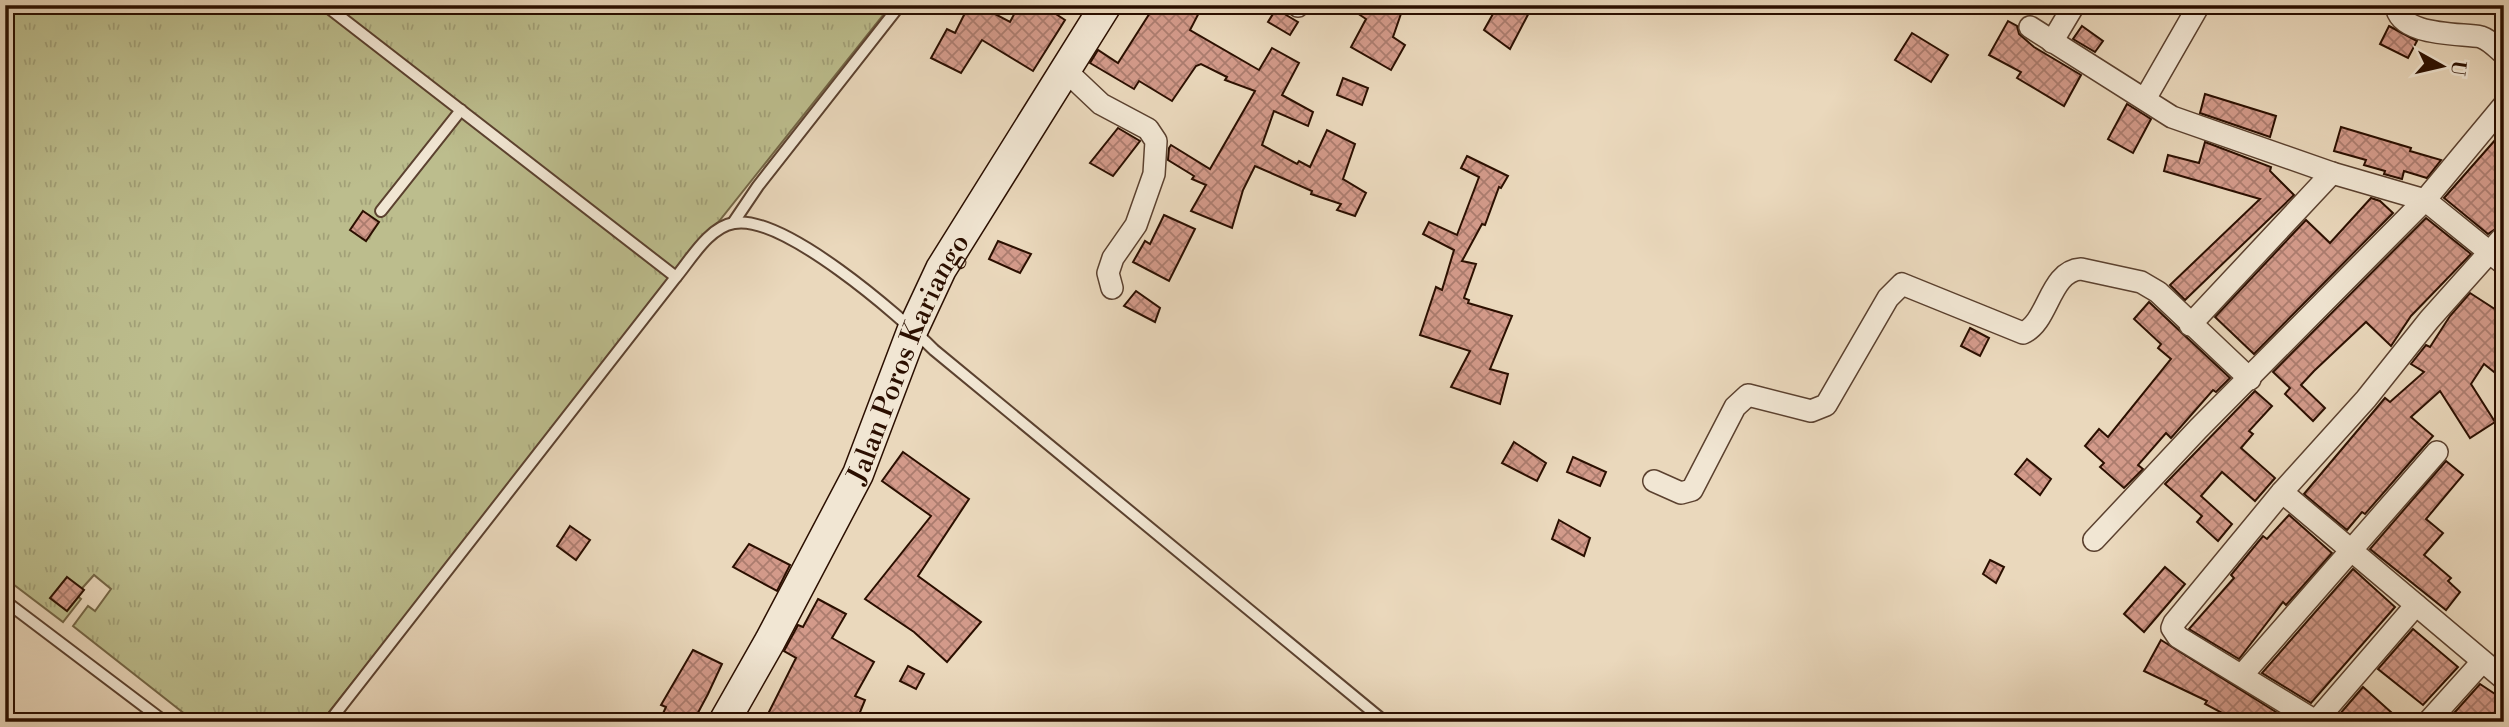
<svg xmlns="http://www.w3.org/2000/svg" width="2509" height="727" font-family="'Libre Bodoni',serif">
  <defs>
    <pattern id="grass-tufts" width="24" height="20" patternUnits="userSpaceOnUse" patternTransform="scale(1.75)"><rect width="24" height="20" fill="#bcbd8d"/><path d="M3 7l-1-3M5 7V3M7 7l1-3M15 17l-1-3M17 17v-4M19 17l1-3" fill="none" stroke="#a2a178"/></pattern>
    <pattern id="building-cross-hatch" width="8" height="8" patternUnits="userSpaceOnUse" patternTransform="scale(1.75)"><rect width="8" height="8" fill="#d39a8a"/><path d="M0 0l8 8M0 8l8-8" fill="none" stroke="#ab7c6e"/></pattern>
  </defs>
  <rect width="100%" height="100%" fill="#ead8bc"/>
  <filter id="stains"><feTurbulence type="fractalNoise" baseFrequency=".00286" numOctaves="4"/><feColorMatrix values="0 0 0 0 .2 0 0 0 0 .09 0 0 0 0 .02 0 0 0 .5 -.17"/></filter>
  <radialGradient id="worn" r=".72"><stop offset=".6" stop-color="#630" stop-opacity="0"/><stop offset="1" stop-color="#630" stop-opacity=".3"/></radialGradient>
  <polygon fill="url(#grass-tufts)" stroke="#746646" stroke-width="2" points="5,5 891,5 321,722 195,722 73,626 88,606 95,611 111,589 94,575 76,595 81,599 63,622 5,578"/>
  <g fill="url(#building-cross-hatch)" stroke="#2b0f00" stroke-width="2">
    <polygon points="969,5 978,5 1010,22 1019,5 1042,5 1065,20 1033,71 982,40 961,73 931,58 947,29 955,33"/>
    <polygon points="1155,5 1203,5 1190,30 1259,70 1272,48 1299,63 1282,95 1313,112 1308,126 1274,111 1262,145 1297,164 1299,161 1310,167 1327,130 1355,144 1343,179 1366,193 1355,216 1337,210 1341,204 1311,194 1312,191 1255,166 1243,190 1232,228 1191,211 1206,185 1192,179 1194,176 1168,160 1169,148 1171,145 1210,169 1255,91 1225,80 1227,77 1201,64 1196,66 1172,101 1139,81 1134,89 1090,63 1098,50 1118,63"/>
    <polygon points="1345,5 1404,5 1393,37 1405,45 1391,70 1351,47 1366,19"/>
    <polygon points="1498,5 1533,5 1510,49 1484,30"/>
    <polygon points="1276,9 1298,22 1290,35 1268,22"/>
    <polygon points="2008,21 2017,26 2019,34 2034,47 2081,75 2064,106 2017,78 2021,72 1989,55"/>
    <polygon points="2082,26 2103,41 2095,52 2073,39"/>
    <polygon points="2389,26 2417,41 2408,58 2380,44"/>
    <polygon points="1912,33 1948,55 1931,82 1895,60"/>
    <polygon points="1343,78 1368,88 1362,105 1337,95"/>
    <polygon points="2205,94 2276,116 2270,137 2200,113"/>
    <polygon points="2127,104 2151,119 2133,153 2108,139"/>
    <polygon points="2341,127 2411,148 2410,151 2441,160 2427,178 2404,171 2402,179 2384,174 2385,171 2364,165 2366,160 2334,151"/>
    <polygon points="1118,128 1140,141 1113,176 1090,163"/>
    <polygon points="2504,130 2504,223 2488,234 2444,198"/>
    <polygon points="2205,142 2271,167 2270,171 2294,195 2185,300 2170,285 2260,199 2164,171 2168,155 2199,163"/>
    <polygon points="1467,156 1508,176 1501,188 1499,187 1485,225 1482,224 1462,261 1476,264 1464,298 1469,300 1468,303 1512,316 1490,369 1508,374 1500,404 1451,387 1470,351 1420,335 1436,287 1442,290 1454,250 1423,234 1429,222 1457,235 1479,177 1461,168"/>
    <polygon points="2371,198 2380,201 2393,213 2254,354 2215,317 2306,220 2330,243"/>
    <polygon points="363,211 379,222 366,241 350,230"/>
    <polygon points="1164,215 1195,229 1169,281 1133,262 1145,241 1150,244"/>
    <polygon points="2426,218 2471,254 2411,316 2391,346 2366,322 2314,371 2301,385 2325,408 2313,421 2285,394 2290,388 2273,372"/>
    <polygon points="998,241 1031,254 1020,273 989,259"/>
    <polygon points="1136,291 1160,308 1155,322 1124,306"/>
    <polygon points="2470,293 2504,315 2504,380 2484,364 2471,384 2495,422 2470,438 2440,391 2411,417 2433,436 2365,514 2362,512 2347,530 2304,494 2385,398 2390,402 2424,372 2411,364 2426,345 2430,347 2450,316"/>
    <polygon points="2149,302 2230,378 2216,392 2213,390 2171,438 2166,433 2138,465 2143,469 2124,488 2100,467 2104,463 2085,446 2099,429 2108,437 2171,359 2158,348 2161,344 2134,319"/>
    <polygon points="1970,328 1989,338 1980,356 1961,346"/>
    <polygon points="2255,391 2272,406 2249,431 2253,434 2241,448 2275,478 2255,501 2222,472 2201,496 2232,524 2218,541 2197,522 2202,516 2165,484"/>
    <polygon points="1514,442 1546,463 1537,481 1502,463"/>
    <polygon points="903,452 969,499 918,576 981,622 947,662 914,632 865,599 931,516 882,481"/>
    <polygon points="1573,457 1606,472 1600,486 1567,472"/>
    <polygon points="2027,459 2051,479 2040,495 2015,474"/>
    <polygon points="2446,461 2463,475 2426,519 2443,533 2424,555 2451,578 2448,581 2460,592 2446,610 2370,549"/>
    <polygon points="2289,515 2332,553 2286,605 2283,602 2239,659 2189,629 2234,578 2231,575 2263,536 2267,539"/>
    <polygon points="1559,520 1590,538 1584,556 1552,539"/>
    <polygon points="570,526 590,540 576,560 557,546"/>
    <polygon points="749,544 790,565 777,591 733,567"/>
    <polygon points="1990,560 2004,567 1996,583 1983,574"/>
    <polygon points="2165,567 2185,584 2144,632 2124,614"/>
    <polygon points="2353,569 2395,607 2311,703 2262,673"/>
    <polygon points="67,577 84,590 67,611 50,598"/>
    <polygon points="818,599 846,614 832,638 874,662 855,696 865,700 856,722 764,722 796,658 784,651 798,625 803,627"/>
    <polygon points="2413,629 2458,667 2423,705 2378,669"/>
    <polygon points="2161,640 2276,712 2271,722 2239,722 2205,704 2207,701 2144,671"/>
    <polygon points="693,650 722,664 708,694 693,722 659,722 666,707 661,705"/>
    <polygon points="908,666 924,674 916,689 900,681"/>
    <polygon points="2480,684 2504,700 2504,722 2446,722"/>
    <polygon points="2363,687 2402,722 2333,722"/>
  </g>
  <g fill="none" stroke-linecap="round" stroke-linejoin="round">
    <g stroke="#5b412f" stroke-width="14">
      <g id="service">
        <polyline points="325,5 676,277"/>
        <polyline points="381,211 461,110"/>
        <polyline points="733,223 758,186 900,5"/>
        <polyline points="5,601 165,722"/>
        <path d="M329 722 676 277C691 259 709 227 734 223 783 214 899 315 934 350L1385 722"/>
      </g>
    </g>
    <g stroke="#5b412f" stroke-width="24">
      <g id="minor">
        <path d="M2396 5C2399 37 2461 33 2481 37 2490 40 2497 48 2504 54"/>
        <polyline points="1298,6 1299,5"/>
        <polyline points="2030,27 2172,117 2332,173 2425,200 2504,264"/>
        <polyline points="2052,42 2074,5"/>
        <polyline points="1065,70 1101,104 1148,129 1156,141 1154,174 1136,225 1113,258 1108,273 1112,288"/>
        <polyline points="2145,99 2199,5"/>
        <polyline points="2190,325 2332,173"/>
        <path d="M1654 481 1681 493 1692 490 1735 407 1748 395 1811 411 1826 405 1888 298 1902 284 2023 333C2049 322 2049 271 2081 269L2141 282 2158 292 2250 379"/>
        <polyline points="2282,492 2504,679"/>
        <polyline points="2094,540 2198,429 2425,200 2504,105"/>
        <polyline points="2243,674 2437,452"/>
        <polyline points="2316,721 2416,605"/>
        <polyline points="2317,722 2178,637 2172,628 2174,623 2282,492 2366,399 2429,320 2504,236"/>
        <polyline points="2428,722 2482,662"/>
      </g>
    </g>
    <g stroke="#2b0f00" stroke-width="33">
      <g id="secondary">
        <path id="s1" d="M724 722 770 641 858 474 913 329 941 269 1106 5"/>
      </g>
    </g>
    <use href="#service" stroke="#f1e6d3" stroke-width="10"/>
    <use href="#minor" stroke="#f1e6d3" stroke-width="21"/>
    <use href="#secondary" stroke="#f1e6d3" stroke-width="30"/>
  </g>
  <g text-anchor="middle" stroke-width="5" stroke-linejoin="round" paint-order="stroke">
    <g font-size="28" fill="#2b0f00" stroke="#f1e6d3">
      <text dy="10" stroke="none"><textPath href="#s1" startOffset="408">Jalan Poros Kariango</textPath></text>
    </g>
  </g>
  <rect width="2509" height="727" fill="none" stroke="#ead8bc" stroke-width="28"/>
  <rect x="7" y="7" width="2495" height="713" fill="none" stroke="#2b0f00" stroke-width="3.5"/>
  <rect x="14" y="14" width="2481" height="699" fill="none" stroke="#2b0f00" stroke-width="2"/>
  <g transform="translate(2442 66) rotate(98)" stroke="#f1e6d3" stroke-width="5" paint-order="stroke">
  <path d="M0-5L12 26L0 18L-12 26Z" fill="#2b0f00"/>
  <text y="-10" font-size="19" font-weight="bold" text-anchor="middle" fill="#2b0f00">U</text>
  </g>
  <rect width="100%" height="100%" filter="url(#stains)"/>
  <rect width="100%" height="100%" fill="url(#worn)"/>
</svg>
